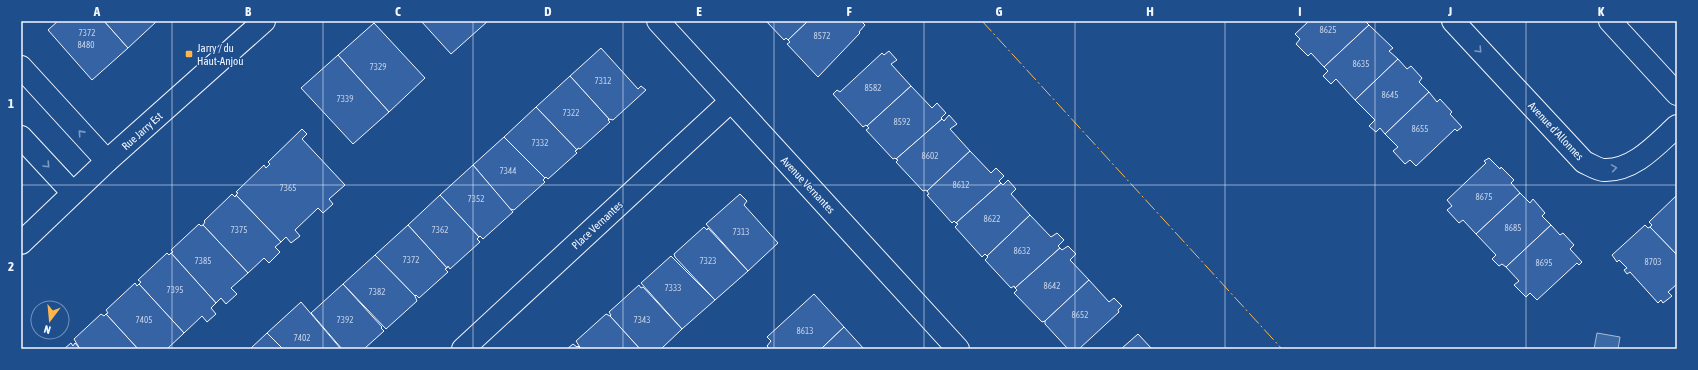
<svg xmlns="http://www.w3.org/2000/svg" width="1698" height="370" font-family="'Asap Condensed',sans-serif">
  <rect width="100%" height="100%" fill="#1f4e8c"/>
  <polygon fill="#3b69a3" stroke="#a8bbd7" points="1597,333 1620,337 1618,349 1594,349"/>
  <g fill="#3563a3" stroke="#f2f6ff">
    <polygon points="58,21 104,21 128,48 92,80 48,30"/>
    <polygon points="104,21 157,21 128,48"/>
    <polygon points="421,21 488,21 451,54"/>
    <polygon points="766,21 808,21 788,40 786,38 784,40"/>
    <polygon points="808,21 861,21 865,25 859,32 860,33 818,77 787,44 790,42 788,40"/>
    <polygon points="1309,21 1365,21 1369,25 1324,67 1311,53 1308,56 1296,44 1300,39 1295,34"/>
    <polygon points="374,23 425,78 389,112 338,55"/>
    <polygon points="1369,25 1393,48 1389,51 1398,59 1355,100 1336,79 1331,84 1323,76 1328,71 1324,67"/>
    <polygon points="601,48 638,89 641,86 646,90 613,120 609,119 570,76"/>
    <polygon points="889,51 897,60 891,64 911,86 867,126 866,125 863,127 833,94 837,90 840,92 882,53 884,55"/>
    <polygon points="338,55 389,112 353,144 301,88"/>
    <polygon points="1398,59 1407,69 1411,66 1422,78 1419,82 1429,92 1385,134 1380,128 1376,132 1369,126 1375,120 1355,100"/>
    <polygon points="570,76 609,119 608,120 610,122 580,149 578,148 577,150 536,107"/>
    <polygon points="911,86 932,108 937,103 946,113 941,118 942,119 896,159 895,158 893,159 866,130 869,128 867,126"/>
    <polygon points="1429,92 1437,102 1440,99 1452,112 1450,114 1462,127 1457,131 1455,129 1416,166 1410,160 1405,164 1393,151 1398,147 1385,134"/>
    <polygon points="536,107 577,150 575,151 577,153 548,179 546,177 545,178 504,137"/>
    <polygon points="949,115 957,124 950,129 970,151 927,191 925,190 923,191 896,162 898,160 896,159 942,119 944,121"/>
    <polygon points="302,129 307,134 302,139 345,185 329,199 333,204 323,213 318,208 295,230 300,236 291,243 286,237 281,242 236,195 238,193 236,192 264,165 266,168 270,164 268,162"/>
    <polygon points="504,137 545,178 543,180 545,182 514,210 510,209 473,165"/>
    <polygon points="970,151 991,173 996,168 1004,176 999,181 1001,183 956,223 954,221 952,223 927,195 929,194 927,191"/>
    <polygon points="1489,158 1500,169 1501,167 1514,180 1511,183 1520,193 1476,234 1463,220 1459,223 1447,210 1452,206 1447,200 1486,163 1484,161"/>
    <polygon points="473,165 513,212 483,239 480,236 479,237 440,195"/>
    <polygon points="1008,180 1016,189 1011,194 1030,215 987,256 985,254 982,257 955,227 958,224 956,223 1001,183 1003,185"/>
    <polygon points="1520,193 1530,203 1533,199 1545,213 1542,216 1551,225 1506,267 1502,264 1499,266 1492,259 1496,255 1476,234"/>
    <polygon points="232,194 235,197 236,195 281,242 275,247 280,252 269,263 264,258 248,273 203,225 205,222 204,221"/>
    <polygon points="740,194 747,201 744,205 778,243 748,271 706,224"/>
    <polygon points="440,195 479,237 477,239 480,242 450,269 448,266 447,268 408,225"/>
    <polygon points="1677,195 1677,255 1650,227 1652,225 1649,222"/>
    <polygon points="1030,215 1051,237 1057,233 1064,240 1058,246 1060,248 1015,288 1014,286 1011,288 985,260 988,257 987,256"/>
    <polygon points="199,224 201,226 203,225 248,273 231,288 237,294 226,304 221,298 216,303 171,253 173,252 171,250"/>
    <polygon points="408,225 447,268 445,269 448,272 419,298 416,295 415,296 375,255"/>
    <polygon points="1551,225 1560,235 1563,233 1574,245 1570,249 1582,262 1579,265 1577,263 1537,300 1530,293 1526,297 1514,285 1519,281 1506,267"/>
    <polygon points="1645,225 1648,228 1650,227 1677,255 1677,284 1668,292 1672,296 1663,303 1661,300 1658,303 1630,272 1627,274 1624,270 1627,268 1619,260 1617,262 1612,255"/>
    <polygon points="704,227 707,230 708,228 748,271 715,300 675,257 674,254"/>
    <polygon points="1068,246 1076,254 1070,260 1089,280 1045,321 1042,322 1014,293 1017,290 1015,288 1060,248 1062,250"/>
    <polygon points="167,253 169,255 171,253 216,303 211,308 216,314 207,322 202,316 184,333 139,284 141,282 138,280"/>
    <polygon points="375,255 415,296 417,301 386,329 343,284"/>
    <polygon points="671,256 715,300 682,329 641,283"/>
    <polygon points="1089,280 1109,302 1114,298 1122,306 1118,310 1119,312 1079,349 1068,349 1045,324 1045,321"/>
    <polygon points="135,283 137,286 139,284 184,333 167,349 138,349 106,314 108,313 106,310"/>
    <polygon points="343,284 382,327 381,328 384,331 364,349 342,349 311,313"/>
    <polygon points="639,285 641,288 643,287 682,329 661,349 640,349 610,316 611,315 609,312"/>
    <polygon points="814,294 844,327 821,349 770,349 767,346 771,341 767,337"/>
    <polygon points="301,302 341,349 283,349 267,333"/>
    <polygon points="101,314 104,316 106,314 138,349 80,349 74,339"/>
    <polygon points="606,314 610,316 640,349 581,349 576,341"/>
    <polygon points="844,327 864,349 821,349"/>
    <polygon points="267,333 283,349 250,349"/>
    <polygon points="1138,334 1152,349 1121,349"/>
    <polygon points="71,343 73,346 75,343 80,349 64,349"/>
    <polygon points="573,344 577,347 578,346 581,349 567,349"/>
  </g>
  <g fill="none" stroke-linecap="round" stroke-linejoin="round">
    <g stroke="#f2f6ff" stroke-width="24">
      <g id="minor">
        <polyline points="658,21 958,349"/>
        <path d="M1453 21 1584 162C1589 164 1598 170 1604 170 1634 171 1657 144 1677 126"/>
        <polyline points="1610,21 1677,94"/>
        <polyline points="21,67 107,161"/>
        <polyline points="21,137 73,193"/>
        <polyline points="463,349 731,101"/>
      </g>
    </g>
    <g stroke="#f2f6ff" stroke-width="24">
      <polyline id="tertiary" points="21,243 107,161 264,21"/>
    </g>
    <use href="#minor" stroke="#1f4e8c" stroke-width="22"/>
    <use href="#tertiary" stroke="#1f4e8c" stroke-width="22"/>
    <polyline stroke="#ffb74d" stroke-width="1" stroke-dasharray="14 3 2 3" stroke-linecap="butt" points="982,21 1282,349"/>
  </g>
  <defs><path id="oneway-chevron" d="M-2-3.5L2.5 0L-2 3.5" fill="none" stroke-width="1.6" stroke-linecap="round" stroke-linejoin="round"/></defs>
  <g stroke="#7e9ac0">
    <use href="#oneway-chevron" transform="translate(1479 50) rotate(47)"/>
    <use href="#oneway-chevron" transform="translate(81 133) rotate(-132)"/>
    <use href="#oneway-chevron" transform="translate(47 165) rotate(47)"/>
    <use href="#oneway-chevron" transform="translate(1614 168) rotate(-9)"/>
  </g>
  <path fill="none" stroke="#f2f6ff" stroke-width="1" stroke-opacity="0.55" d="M172 21V349M323 21V349M473 21V349M623 21V349M774 21V349M924 21V349M1075 21V349M1225 21V349M1375 21V349M1526 21V349M21 185H1677"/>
  <rect fill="#ffb74d" stroke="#1f4e8c" stroke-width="1.5" x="185" y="50" width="8" height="8" rx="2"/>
  <g text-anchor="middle" stroke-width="3" stroke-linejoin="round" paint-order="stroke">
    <g font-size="9" fill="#c3d1e8">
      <text x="1328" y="33">8625</text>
      <text x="87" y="36">7372</text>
      <text x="822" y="39">8572</text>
      <text x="86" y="48">8480</text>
      <text x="1361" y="67">8635</text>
      <text x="378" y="70">7329</text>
      <text x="603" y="84">7312</text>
      <text x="873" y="91">8582</text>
      <text x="1390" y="98">8645</text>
      <text x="345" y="102">7339</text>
      <text x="571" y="116">7322</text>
      <text x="902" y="125">8592</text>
      <text x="1420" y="132">8655</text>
      <text x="540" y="146">7332</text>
      <text x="930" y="159">8602</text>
      <text x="508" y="174">7344</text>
      <text x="961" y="188">8612</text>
      <text x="288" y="191">7365</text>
      <text x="1484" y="200">8675</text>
      <text x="476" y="202">7352</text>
      <text x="992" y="222">8622</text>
      <text x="1513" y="231">8685</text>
      <text x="239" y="233">7375</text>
      <text x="440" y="233">7362</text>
      <text x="741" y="235">7313</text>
      <text x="1022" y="254">8632</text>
      <text x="411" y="263">7372</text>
      <text x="203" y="264">7385</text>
      <text x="708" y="264">7323</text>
      <text x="1653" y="265">8703</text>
      <text x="1544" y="266">8695</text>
      <text x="1052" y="289">8642</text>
      <text x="673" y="291">7333</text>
      <text x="175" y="293">7395</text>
      <text x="377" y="295">7382</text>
      <text x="1080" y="318">8652</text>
      <text x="144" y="323">7405</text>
      <text x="345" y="323">7392</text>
      <text x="642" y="323">7343</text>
      <text x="805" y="334">8613</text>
      <text x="302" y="341">7402</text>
    </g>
    <g font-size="11" fill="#f2f6ff" stroke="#1f4e8c" text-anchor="start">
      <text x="197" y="52">Jarry / du<tspan x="197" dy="13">Haut-Anjou</tspan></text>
    </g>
    <g font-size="11" fill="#f2f6ff" stroke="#1f4e8c">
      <text transform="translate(142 131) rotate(-42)" y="4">Rue Jarry Est</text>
      <text transform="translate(1556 131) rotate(47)" y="4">Avenue d'Allonnes</text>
      <text transform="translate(808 185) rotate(47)" y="4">Avenue Vernantes</text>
      <text transform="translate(597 225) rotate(-43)" y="4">Place Vernantes</text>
    </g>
  </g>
  <rect width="1698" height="370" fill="none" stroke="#1f4e8c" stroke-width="44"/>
  <g transform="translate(50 320) rotate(196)"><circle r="19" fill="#1f4e8c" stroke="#7391ba"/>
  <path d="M0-3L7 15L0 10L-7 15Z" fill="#ffb74d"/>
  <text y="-6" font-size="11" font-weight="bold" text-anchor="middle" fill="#f2f6ff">N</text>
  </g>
  <rect x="22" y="22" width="1654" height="326" fill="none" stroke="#f2f6ff" stroke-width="1.5"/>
  <g font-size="13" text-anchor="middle" font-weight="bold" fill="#f2f6ff">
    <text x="97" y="16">A</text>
    <text x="248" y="16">B</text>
    <text x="398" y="16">C</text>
    <text x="548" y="16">D</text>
    <text x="699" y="16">E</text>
    <text x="849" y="16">F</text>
    <text x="999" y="16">G</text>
    <text x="1150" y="16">H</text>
    <text x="1300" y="16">I</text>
    <text x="1450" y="16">J</text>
    <text x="1601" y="16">K</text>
    <text x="11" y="108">1</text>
    <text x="11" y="271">2</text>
  </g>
</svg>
